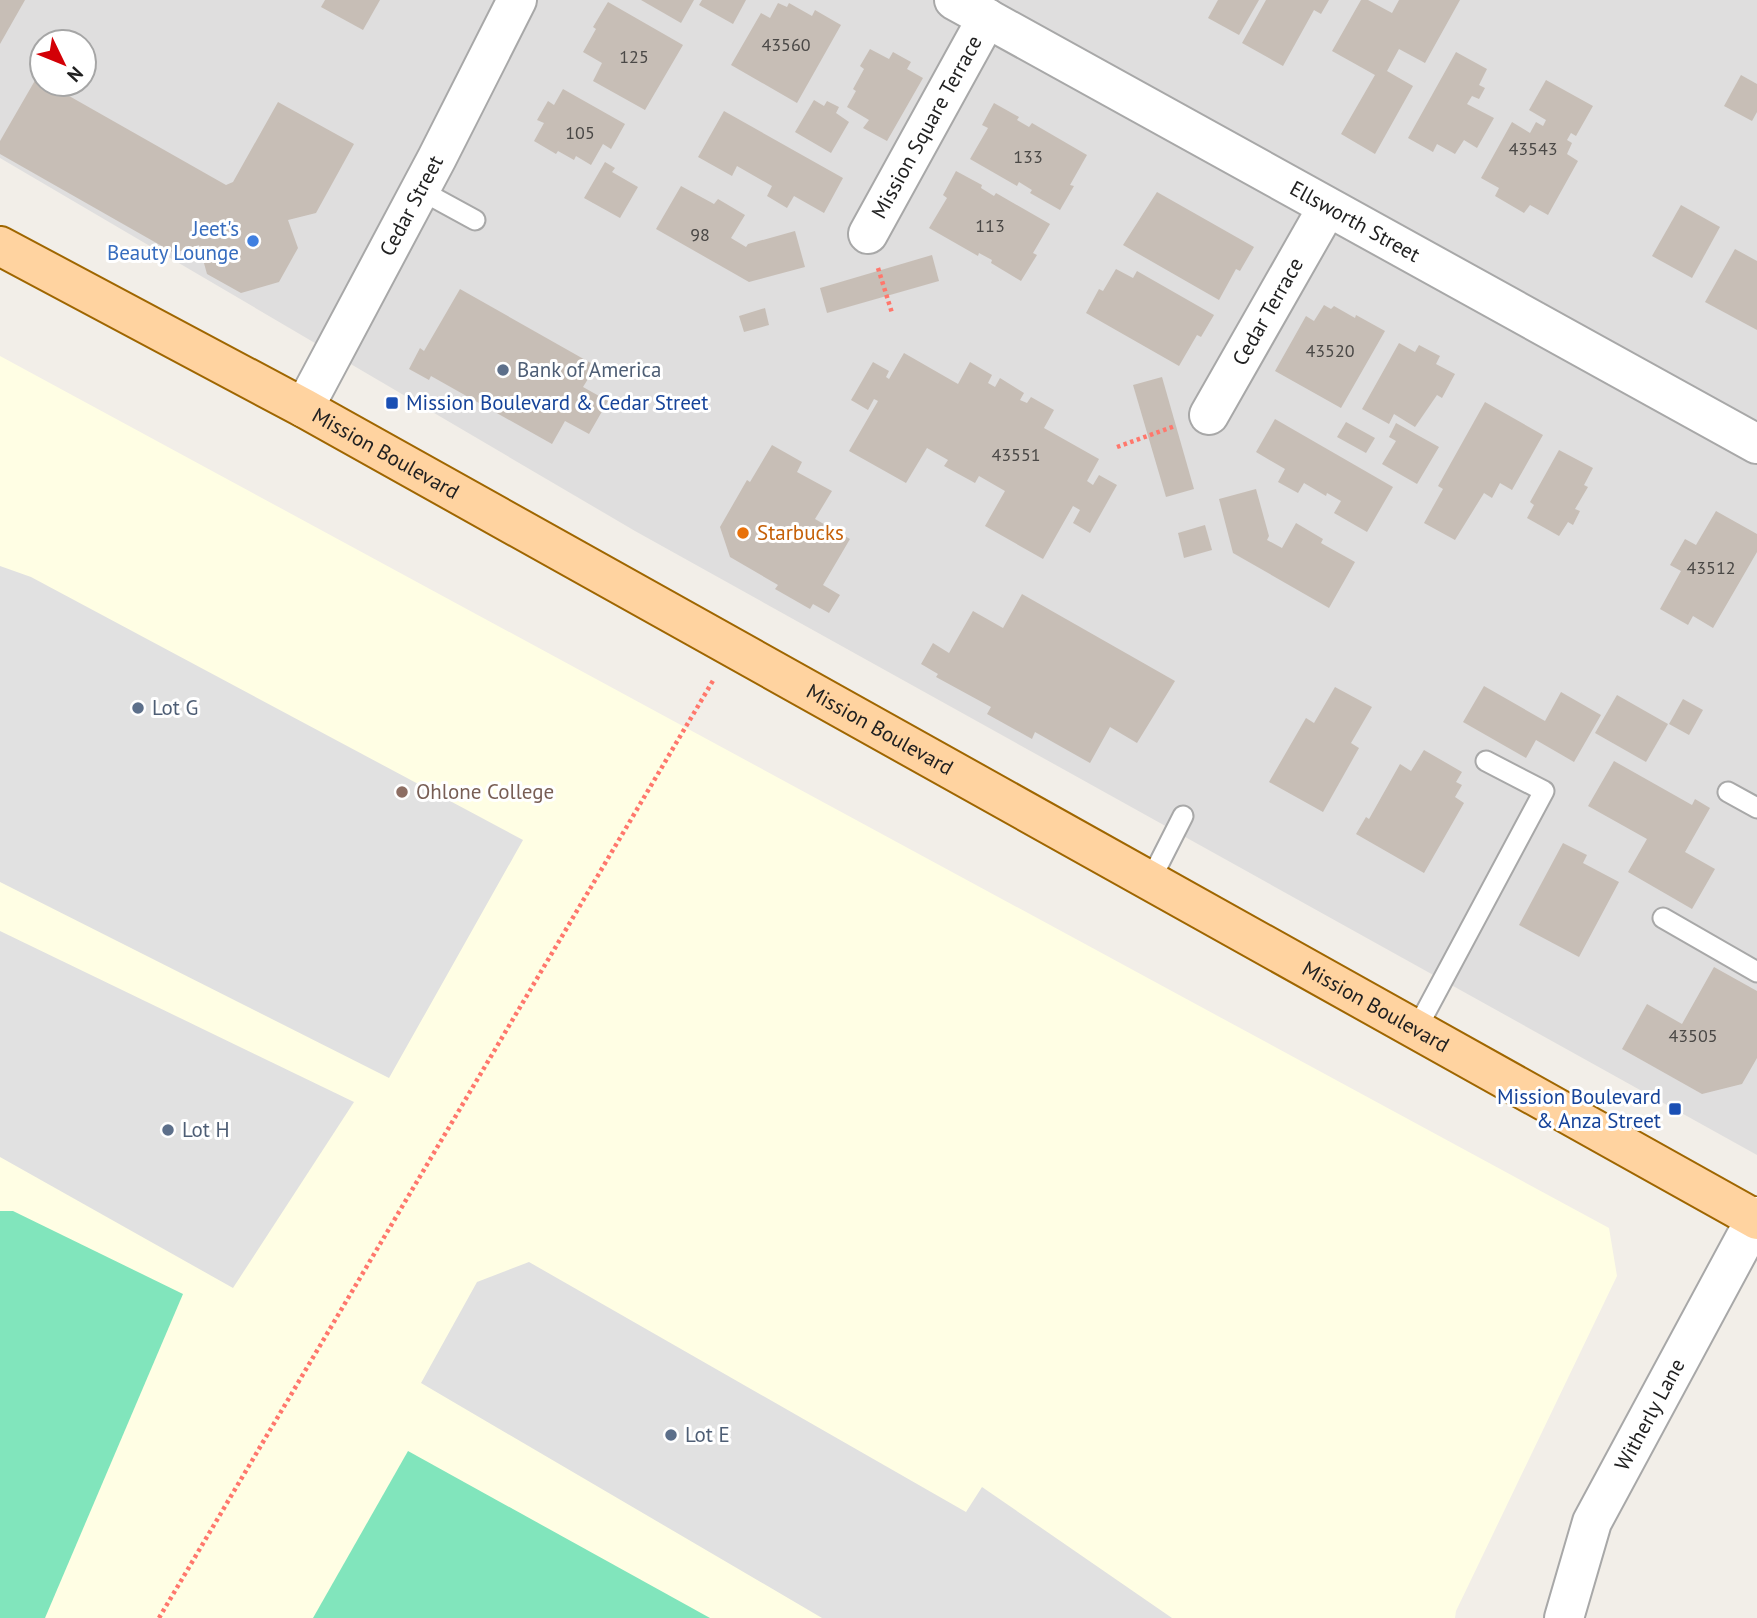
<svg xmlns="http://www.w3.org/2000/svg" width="1757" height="1618" font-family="'PT Sans',sans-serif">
  <rect width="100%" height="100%" fill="#f2eee8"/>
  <path fill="#dfdede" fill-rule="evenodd" d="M0 0H1757V1155L635 531 0 158ZM42 42H84V84H42Z"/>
  <polygon fill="#fffee4" points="0,356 1609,1228 1617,1276 1456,1611 1455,1618 0,1618"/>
  <g fill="#81e5bc">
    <polygon points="0,1211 13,1211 183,1294 45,1618 0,1618"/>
    <polygon points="408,1451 710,1618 313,1618"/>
  </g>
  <g fill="#e1e1e1">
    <polygon points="0,566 31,577 523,840 389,1078 0,882"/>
    <polygon points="0,931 354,1102 233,1288 0,1157"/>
    <polygon points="529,1262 966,1512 982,1487 1172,1618 822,1618 421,1383 477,1282"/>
  </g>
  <g fill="#c7beb6">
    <polygon points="0,0 25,0 0,44"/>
    <polygon points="325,0 380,0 363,30 321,7"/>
    <polygon points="641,0 694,0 681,23"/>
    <polygon points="702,0 746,0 733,24 699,5"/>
    <polygon points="1218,0 1259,0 1239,35 1208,18"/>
    <polygon points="1266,0 1329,0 1321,14 1314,10 1283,66 1242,43"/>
    <polygon points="1361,0 1368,0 1392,13 1399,0 1460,0 1425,63 1399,49 1387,71 1413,86 1375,154 1341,134 1375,75 1332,51"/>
    <polygon points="608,2 683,45 645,110 593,81 602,63 583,52 596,29 593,27"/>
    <polygon points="778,3 787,7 789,3 812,16 815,10 841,25 797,103 731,65 761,13 770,18"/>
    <polygon points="870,49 889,59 893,52 911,62 907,69 923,78 887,141 863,128 869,120 847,107 856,91 853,89 864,69 860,66"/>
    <polygon points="1456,52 1487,69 1479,85 1485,88 1479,99 1472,96 1467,104 1494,118 1477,148 1464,140 1455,154 1437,144 1433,152 1408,138"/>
    <polygon points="1741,75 1757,84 1757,112 1752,121 1724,106"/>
    <polygon points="37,77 42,80 42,84 48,84 226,185 233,182 278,102 354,144 316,213 288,220 298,248 279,282 241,293 207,274 199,245 174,253 0,154 0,141"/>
    <polygon points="1546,80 1593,106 1576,136 1571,133 1567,140 1572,143 1567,154 1578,161 1548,215 1530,205 1524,213 1495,196 1499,188 1481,178 1512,122 1530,133 1536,122 1543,126 1546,120 1529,110"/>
    <polygon points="563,89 625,124 611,149 603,144 591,165 576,156 574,160 558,151 556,154 534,141 544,123 537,120 548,101 554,105"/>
    <polygon points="814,100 824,106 827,101 839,107 836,113 849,122 831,153 795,132"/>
    <polygon points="994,103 1019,117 1017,120 1029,127 1032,123 1087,155 1070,185 1074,186 1060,210 1030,193 1032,190 1019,182 1017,186 970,159 988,128 982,125"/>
    <polygon points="724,111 843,178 824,213 794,196 787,208 767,196 772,186 737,166 732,176 698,157"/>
    <polygon points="605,162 615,168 612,172 638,187 620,218 584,198"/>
    <polygon points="956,171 982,185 981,188 994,196 996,193 1050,224 1033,253 1037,255 1021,281 991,263 992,260 979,253 978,256 929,228 947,198 943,195"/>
    <polygon points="681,186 714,204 718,199 745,215 731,238 746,247 748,244 795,231 805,267 749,282 656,229"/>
    <polygon points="1157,192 1254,247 1240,271 1236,269 1219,300 1123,245"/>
    <polygon points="1681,205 1720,227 1692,278 1652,256"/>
    <polygon points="1735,249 1757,261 1757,330 1705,302"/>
    <polygon points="932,255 939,281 827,313 820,288"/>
    <polygon points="1116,269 1133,278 1137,271 1214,315 1201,337 1197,335 1179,366 1086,313 1099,289 1103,291"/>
    <polygon points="460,289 596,366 583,387 608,401 589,434 565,421 552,444 431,376 429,380 409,369 420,348 424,351"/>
    <polygon points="1324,305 1331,309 1334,306 1355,318 1356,315 1385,331 1341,408 1275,371 1306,316 1314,321"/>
    <polygon points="765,308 769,325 744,332 739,316"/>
    <polygon points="1399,343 1415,352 1419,345 1440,356 1436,364 1455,374 1442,398 1437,395 1415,427 1394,414 1389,424 1362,409"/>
    <polygon points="904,353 958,384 970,362 992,375 988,383 995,387 1000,378 1024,393 1020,400 1027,403 1031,397 1054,410 1044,428 1099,459 1087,481 1093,485 1099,475 1117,485 1090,533 1073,523 1080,510 1073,506 1043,559 985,526 1005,491 979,476 975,483 944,466 948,460 927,448 906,483 849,451 878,401 874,399 868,410 851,400 873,362 889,371 886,377 889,379"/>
    <polygon points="1162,377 1194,489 1166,497 1133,385"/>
    <polygon points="1485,402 1543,435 1512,490 1500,483 1492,498 1484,493 1455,540 1424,523 1443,489 1438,486"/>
    <polygon points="1275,419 1393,487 1367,532 1334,513 1341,501 1327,493 1326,496 1304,483 1298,493 1278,482 1285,469 1256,452"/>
    <polygon points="1346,422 1375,438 1366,453 1337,437"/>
    <polygon points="1396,423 1439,447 1417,484 1382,464 1396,441 1389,437"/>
    <polygon points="772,445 802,462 797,472 832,491 815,519 850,539 823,585 840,595 829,613 813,604 810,609 775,589 778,585 730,557 720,527 747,480 750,482"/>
    <polygon points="1559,450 1593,468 1584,485 1588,487 1575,509 1580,511 1573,525 1568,522 1559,536 1527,518 1534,505 1530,502"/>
    <polygon points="1256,489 1269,536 1267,540 1282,548 1296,523 1323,539 1321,543 1355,562 1329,608 1233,553 1219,499"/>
    <polygon points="1716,511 1757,534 1757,552 1713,628 1693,616 1688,625 1660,609 1681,571 1670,565 1685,539 1696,545"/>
    <polygon points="1205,525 1212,550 1184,558 1178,533"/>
    <polygon points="1022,594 1175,681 1137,743 1110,727 1090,763 1035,732 1032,739 987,714 991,707 936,677 938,674 921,664 933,643 949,653 973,611 1003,628"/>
    <polygon points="1484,686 1545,721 1561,692 1601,715 1574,762 1536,740 1526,758 1463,722"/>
    <polygon points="1335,687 1372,707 1351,743 1359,748 1323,812 1269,782 1306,718 1314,723"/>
    <polygon points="1617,695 1668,724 1646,762 1595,733"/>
    <polygon points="1683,699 1703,710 1689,735 1669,724"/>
    <polygon points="1424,750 1462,772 1456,782 1462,785 1455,797 1464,803 1424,873 1356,834 1366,817 1369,819 1400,764 1411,771"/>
    <polygon points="1614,761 1692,805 1695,799 1710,808 1685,852 1715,869 1692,909 1628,872 1647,839 1588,806"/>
    <polygon points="1563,843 1587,855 1583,863 1619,882 1579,957 1519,925"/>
    <polygon points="1714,967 1757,991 1757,1058 1742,1084 1702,1094 1622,1049 1647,1004 1682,1024"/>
  </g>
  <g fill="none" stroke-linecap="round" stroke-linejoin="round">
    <g stroke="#a8a8a8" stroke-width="23">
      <g id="lane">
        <polyline points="420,190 475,220"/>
        <polyline points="1728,792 1757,808"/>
        <polyline points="1150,881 1183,816"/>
        <polyline points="1663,918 1757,972"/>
        <polyline points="1416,1030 1544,791 1486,761"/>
      </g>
    </g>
    <g stroke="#a8a8a8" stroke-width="42">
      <g id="street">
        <path id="s1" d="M954 0 1757 444"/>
        <path id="s2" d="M868 234 987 18"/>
        <path id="s3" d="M304 408 437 158 517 0"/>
        <path id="s4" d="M1209 415 1327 208"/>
        <path id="s5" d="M1564 1618 1592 1522 1757 1216"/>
      </g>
    </g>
    <g stroke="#9f6600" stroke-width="42">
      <g id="primary">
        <path id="s6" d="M0 246 304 408 1757 1220"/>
      </g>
    </g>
    <g stroke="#ff776c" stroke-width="4.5" stroke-dasharray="3.5 3.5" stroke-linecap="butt">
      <polyline points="878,268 892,313"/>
      <polyline points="1117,447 1175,426"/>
      <polyline points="159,1618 714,679"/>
    </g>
    <use href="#lane" stroke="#fff" stroke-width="19"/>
    <use href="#street" stroke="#fff" stroke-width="38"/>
    <use href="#primary" stroke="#ffd3a0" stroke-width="38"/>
  </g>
  <circle fill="#3f7fe0" stroke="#fff" stroke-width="2.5" cx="253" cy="241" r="7"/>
  <g fill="#5c6f8a" stroke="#fff" stroke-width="2.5">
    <circle cx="503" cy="370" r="7"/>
    <circle cx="138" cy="708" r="7"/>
    <circle cx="168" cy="1130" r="7"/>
    <circle cx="671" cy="1435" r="7"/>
  </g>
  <g fill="#1a4fb4" stroke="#fff" stroke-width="2.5">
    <rect x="385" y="396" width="14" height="14" rx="3.5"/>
    <rect x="1668" y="1102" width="14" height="14" rx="3.5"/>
  </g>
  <circle fill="#e8710a" stroke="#fff" stroke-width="2.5" cx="743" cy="533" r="7"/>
  <circle fill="#8d6e63" stroke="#fff" stroke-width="2.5" cx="402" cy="792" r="7"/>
  <g text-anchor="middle" stroke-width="6" stroke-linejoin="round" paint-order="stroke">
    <g font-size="18" fill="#4a4846">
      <text x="786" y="51">43560</text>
      <text x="634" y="63">125</text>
      <text x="580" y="139">105</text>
      <text x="1533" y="155">43543</text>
      <text x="1028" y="163">133</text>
      <text x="990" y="232">113</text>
      <text x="700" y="241">98</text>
      <text x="1330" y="357">43520</text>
      <text x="1016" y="461">43551</text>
      <text x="1711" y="574">43512</text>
      <text x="1693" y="1042">43505</text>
    </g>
    <g font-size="21" fill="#212121" stroke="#fff">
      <text dy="7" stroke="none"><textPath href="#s2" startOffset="122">Mission Square Terrace</textPath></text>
      <text dy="7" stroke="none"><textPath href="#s3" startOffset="229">Cedar Street</textPath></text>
      <text dy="7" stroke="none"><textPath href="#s1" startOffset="458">Ellsworth Street</textPath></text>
      <text dy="7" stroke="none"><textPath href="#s4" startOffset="119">Cedar Terrace</textPath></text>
      <text dy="7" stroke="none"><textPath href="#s6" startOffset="438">Mission Boulevard</textPath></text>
      <text dy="7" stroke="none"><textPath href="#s6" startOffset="1004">Mission Boulevard</textPath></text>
      <text dy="7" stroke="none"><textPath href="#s6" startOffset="1572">Mission Boulevard</textPath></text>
      <text dy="7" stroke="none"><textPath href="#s5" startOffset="222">Witherly Lane</textPath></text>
    </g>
    <g font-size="21" fill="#366cbe" stroke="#fff" text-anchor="end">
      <text x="239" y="236">Jeet's<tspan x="239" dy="24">Beauty Lounge</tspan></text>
    </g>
    <g font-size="21" fill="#4e5e75" stroke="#fff" text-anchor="start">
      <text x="517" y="377">Bank of America</text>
      <text x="152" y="715">Lot G</text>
      <text x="182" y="1137">Lot H</text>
      <text x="685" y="1442">Lot E</text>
    </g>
    <g font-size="21" fill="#164399" stroke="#fff" text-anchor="start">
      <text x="406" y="410">Mission Boulevard &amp; Cedar Street</text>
      <text x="1661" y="1104" text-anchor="end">Mission Boulevard<tspan x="1661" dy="24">&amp; Anza Street</tspan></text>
    </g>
    <g font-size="21" fill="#c56008" stroke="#fff" text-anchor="start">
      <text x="757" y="540">Starbucks</text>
    </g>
    <g font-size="21" fill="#785e54" stroke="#fff" text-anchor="start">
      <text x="416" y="799">Ohlone College</text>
    </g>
  </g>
  <g transform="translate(63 63) rotate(133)"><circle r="33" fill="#ffffff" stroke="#a6a6a6" stroke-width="2"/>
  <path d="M0-5L12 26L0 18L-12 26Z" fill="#d30006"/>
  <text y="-10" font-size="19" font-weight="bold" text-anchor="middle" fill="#212121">N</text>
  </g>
</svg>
